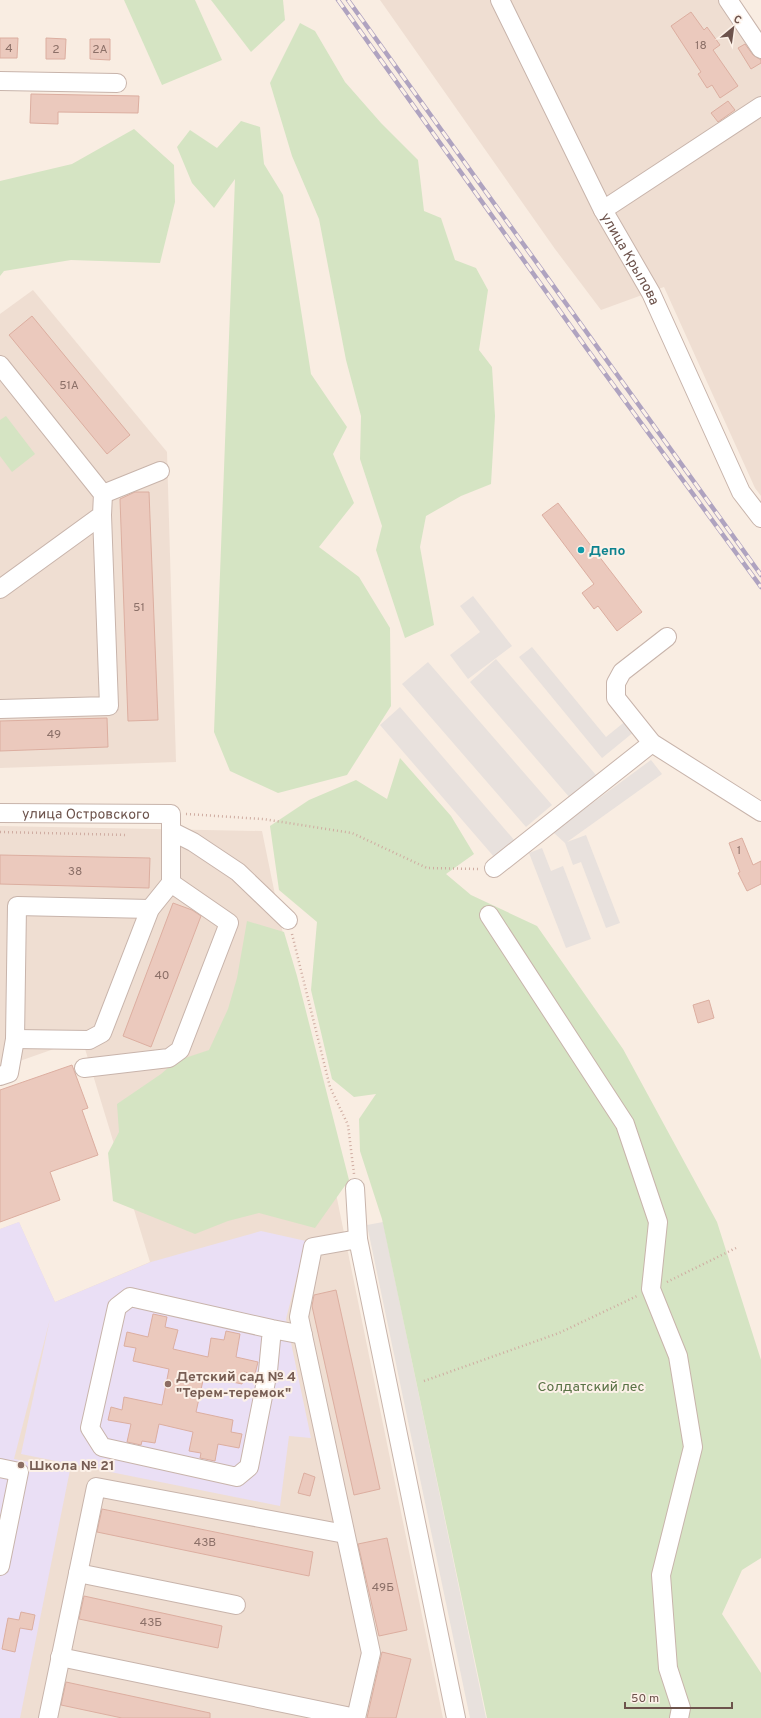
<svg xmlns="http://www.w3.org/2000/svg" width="761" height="1718" font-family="Overpass,sans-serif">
  <rect width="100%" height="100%" fill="#f9ede2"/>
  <g fill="#efded2">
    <polygon points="380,0 730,0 761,45 761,496 755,488 664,287 601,310 555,249"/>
    <polygon points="33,290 167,452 176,762 0,768 0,314"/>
    <polygon points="0,826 262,831 443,1718 0,1718 0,1229 19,1222 55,1302 150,1262 82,1039 0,1068"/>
  </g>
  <g fill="#e8e1dd">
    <polygon points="473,596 512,646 468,679 450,655 480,632 460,606"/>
    <polygon points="532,647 606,737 627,720 635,731 602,758 519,657"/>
    <polygon points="496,659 596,775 570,798 470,682"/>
    <polygon points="428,662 552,805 526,827 402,684"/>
    <polygon points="400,707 515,841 495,858 380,725"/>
    <polygon points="651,760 662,774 567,842 586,835 620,923 606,928 581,862 573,865 565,843 553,832"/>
    <polygon points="542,848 551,871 563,866 591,939 566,948 529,853"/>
    <polygon points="383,1222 486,1718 470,1718 367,1225"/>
  </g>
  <polygon fill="#eadff5" points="19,1222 55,1302 151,1262 261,1231 306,1241 286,1319 311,1438 289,1436 280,1506 21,1454 50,1319 14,1459 70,1470 20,1718 0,1718 0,1229"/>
  <g fill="#d5e4c3">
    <polygon points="124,0 195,0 222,60 162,85"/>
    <polygon points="211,0 283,0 285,20 251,52"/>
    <polygon points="300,23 315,31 345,82 381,123 418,160 424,211 441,218 455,260 476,268 488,290 479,350 492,367 495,416 491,484 461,496 426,516 420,547 434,625 405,638 376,550 382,526 360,459 361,416 346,360 319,219 292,156 270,83"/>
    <polygon points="241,121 260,127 264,164 283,195 311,374 347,427 333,454 354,503 319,547 359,577 390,628 391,706 347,775 278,793 230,771 214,732 235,179 214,208 192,183 177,147 190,130 217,148"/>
    <polygon points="134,129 174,165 175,202 160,263 71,260 4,271 0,276 0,181 72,164"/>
    <polygon points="6,416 35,454 12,472 0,456 0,420"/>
    <polygon points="400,758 451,816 474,854 446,874 471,895 537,926 623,1049 717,1222 761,1360 761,1558 742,1570 722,1614 761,1673 761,1718 487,1718 382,1219 360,1151 359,1119 376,1094 354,1097 332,1079 311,990 317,922 279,890 270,826 309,800 356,780 387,799"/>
    <polygon points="247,921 284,932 297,976 349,1180 315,1228 259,1213 228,1221 195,1234 113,1201 108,1153 119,1132 117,1104 161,1074 176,1061 209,1050 228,1009 237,978"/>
  </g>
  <g fill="#ebc9bd" stroke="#dcaea0">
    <polygon points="691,12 704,30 707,27 720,45 713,50 738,86 720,98 712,85 707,88 698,74 701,72 671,26"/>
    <polygon points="0,38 18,38 17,58 0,58"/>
    <polygon points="46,38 66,39 65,59 46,59"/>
    <polygon points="90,39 110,39 110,60 90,59"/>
    <polygon points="745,44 753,55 761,60 761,63 751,69 738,48"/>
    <polygon points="31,94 139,96 138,113 58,112 58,124 30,123"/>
    <polygon points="728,101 735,110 718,122 711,113"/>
    <polygon points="32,316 130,435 107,454 9,335"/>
    <polygon points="135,492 149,492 158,720 128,721 120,499"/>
    <polygon points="558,503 642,612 617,631 598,606 594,609 582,593 594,584 542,515"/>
    <polygon points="107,718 108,747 0,751 0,721"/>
    <polygon points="742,838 753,865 761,861 761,884 747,891 738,873 740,872 729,843"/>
    <polygon points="0,855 150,858 149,888 0,884"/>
    <polygon points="173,903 192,910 201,916 151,1047 123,1036"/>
    <polygon points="709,1000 714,1018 698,1023 693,1005"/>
    <polygon points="72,1065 88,1108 82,1110 98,1155 50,1172 60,1200 0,1222 0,1090"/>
    <polygon points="336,1290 380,1489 354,1495 312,1306 314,1295"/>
    <polygon points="153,1314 167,1317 165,1327 178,1330 173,1349 208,1357 211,1338 224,1340 226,1331 240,1334 236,1357 258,1362 255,1374 244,1372 242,1384 204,1376 196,1412 233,1420 231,1432 242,1434 239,1448 218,1444 215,1461 200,1458 201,1453 189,1451 193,1432 159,1424 155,1443 142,1441 141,1445 127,1442 131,1424 108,1420 111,1407 122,1410 124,1397 162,1405 169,1369 133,1361 136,1348 124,1346 127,1332 148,1337"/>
    <polygon points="304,1473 315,1477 310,1496 298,1493"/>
    <polygon points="102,1509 313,1552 309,1576 97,1532"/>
    <polygon points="387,1538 407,1630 379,1636 358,1544"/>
    <polygon points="84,1596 222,1626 218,1648 79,1619"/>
    <polygon points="21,1612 35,1615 32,1630 20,1628 15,1652 2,1649 8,1618 19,1620"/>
    <polygon points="382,1652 411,1659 396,1718 367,1718"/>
    <polygon points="66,1682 210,1713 210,1718 122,1718 61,1705"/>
  </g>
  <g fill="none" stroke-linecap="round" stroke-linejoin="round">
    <g stroke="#c8b4ab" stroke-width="20">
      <g id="minor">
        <path id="s1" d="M500 0 603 210 651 293 741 492 761 518"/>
        <polyline points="728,0 761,49"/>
        <polyline points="0,81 117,83"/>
        <polyline points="603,210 761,106"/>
        <polyline points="0,365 103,494 102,515 0,589"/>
        <polyline points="103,494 160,471"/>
        <polyline points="667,637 622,672 616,683 616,698 652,743 761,812"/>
        <polyline points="0,709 109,706 102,515"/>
        <path id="s2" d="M0 813 171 814V883L229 923 180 1050 169 1058 84 1068"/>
        <polyline points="171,831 193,842 238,872 288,920"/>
        <polyline points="494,868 652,743"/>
        <polyline points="489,915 625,1124 658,1222 651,1289 678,1356 693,1447 661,1575 668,1668 681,1708 679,1718"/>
        <polyline points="15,1039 89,1040 102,1033 150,909 171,883"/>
        <polyline points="0,1076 9,1073 15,1039 17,906 150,909"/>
        <polyline points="355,1188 358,1239"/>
        <polyline points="272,1329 268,1371 249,1467 237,1477 102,1447 90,1428 117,1307 130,1297 272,1329 303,1335"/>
        <polyline points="0,1468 19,1472 0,1566"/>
        <polyline points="78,1573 236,1605"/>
        <polyline points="60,1657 356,1718 371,1653 299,1317 313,1247 358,1239 456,1718"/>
        <polyline points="48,1718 96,1487 345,1534"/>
      </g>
    </g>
    <g stroke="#cfaca1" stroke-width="2.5" stroke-dasharray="1 3" stroke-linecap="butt">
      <polyline points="186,814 263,819 352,833 427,868 479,869"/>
      <polyline points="0,832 128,835"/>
      <polyline points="292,934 330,1087 348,1125 354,1174"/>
      <polyline points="667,1282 736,1248"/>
      <polyline points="424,1381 559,1333 637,1296"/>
    </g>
    <use href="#minor" stroke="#fff" stroke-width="18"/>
    <g stroke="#afa3c0" stroke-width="4.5">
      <g id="rail">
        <polyline points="338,0 587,349 761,587"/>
        <polyline points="348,0 761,575"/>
      </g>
    </g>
    <use href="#rail" stroke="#fcf1e8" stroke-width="3" stroke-dasharray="9" stroke-linecap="butt"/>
  </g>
  <circle fill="#0f9aa8" stroke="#fcf1e8" stroke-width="1.5" cx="581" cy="550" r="4"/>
  <g fill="#8d6e63" stroke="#fcf1e8" stroke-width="1.5">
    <circle cx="168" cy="1384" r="4"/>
    <circle cx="21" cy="1465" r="4"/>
  </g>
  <g text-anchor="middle" stroke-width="4" stroke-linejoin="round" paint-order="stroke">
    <g font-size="12" fill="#8c7068">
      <text x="701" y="49">18</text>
      <text x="9" y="52">4</text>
      <text x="56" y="53">2</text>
      <text x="100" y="53">2А</text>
      <text x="69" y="389">51А</text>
      <text x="139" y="611">51</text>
      <text x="54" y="738">49</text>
      <text x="739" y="854">1</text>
      <text x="75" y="875">38</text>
      <text x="162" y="979">40</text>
      <text x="205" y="1546">43В</text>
      <text x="383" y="1591">49Б</text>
      <text x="151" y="1626">43Б</text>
    </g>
    <g font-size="14" fill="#6d534c" stroke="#fcf1e8">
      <text dy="5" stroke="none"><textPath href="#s1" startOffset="290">улица Крылова</textPath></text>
      <text dy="5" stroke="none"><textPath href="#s2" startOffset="86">улица Островского</textPath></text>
    </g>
    <g font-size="14" font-weight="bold" fill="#0d838f" stroke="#fcf1e8" text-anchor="start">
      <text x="589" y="555">Депо</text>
    </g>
    <g font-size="14" font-weight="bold" fill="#785e54" stroke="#fcf1e8" text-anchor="start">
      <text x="176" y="1381">Детский сад № 4<tspan x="176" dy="16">"Терем-теремок"</tspan></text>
      <text x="29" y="1470">Школа № 21</text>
    </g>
    <g font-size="14" fill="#597245" stroke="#fcf1e8">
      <text x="591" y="1391">Солдатский лес</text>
    </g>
  </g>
  <g transform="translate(733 28) rotate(29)" stroke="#fcf1e8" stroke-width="3" paint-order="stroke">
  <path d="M0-3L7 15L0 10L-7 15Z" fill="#6d534c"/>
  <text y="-6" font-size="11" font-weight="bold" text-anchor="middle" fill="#6d534c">С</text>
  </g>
  <path d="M625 1702v6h107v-6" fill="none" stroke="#6d534c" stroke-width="2"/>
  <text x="631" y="1702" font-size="12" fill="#6d534c" stroke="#fcf1e8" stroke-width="3" paint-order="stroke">50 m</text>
</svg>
